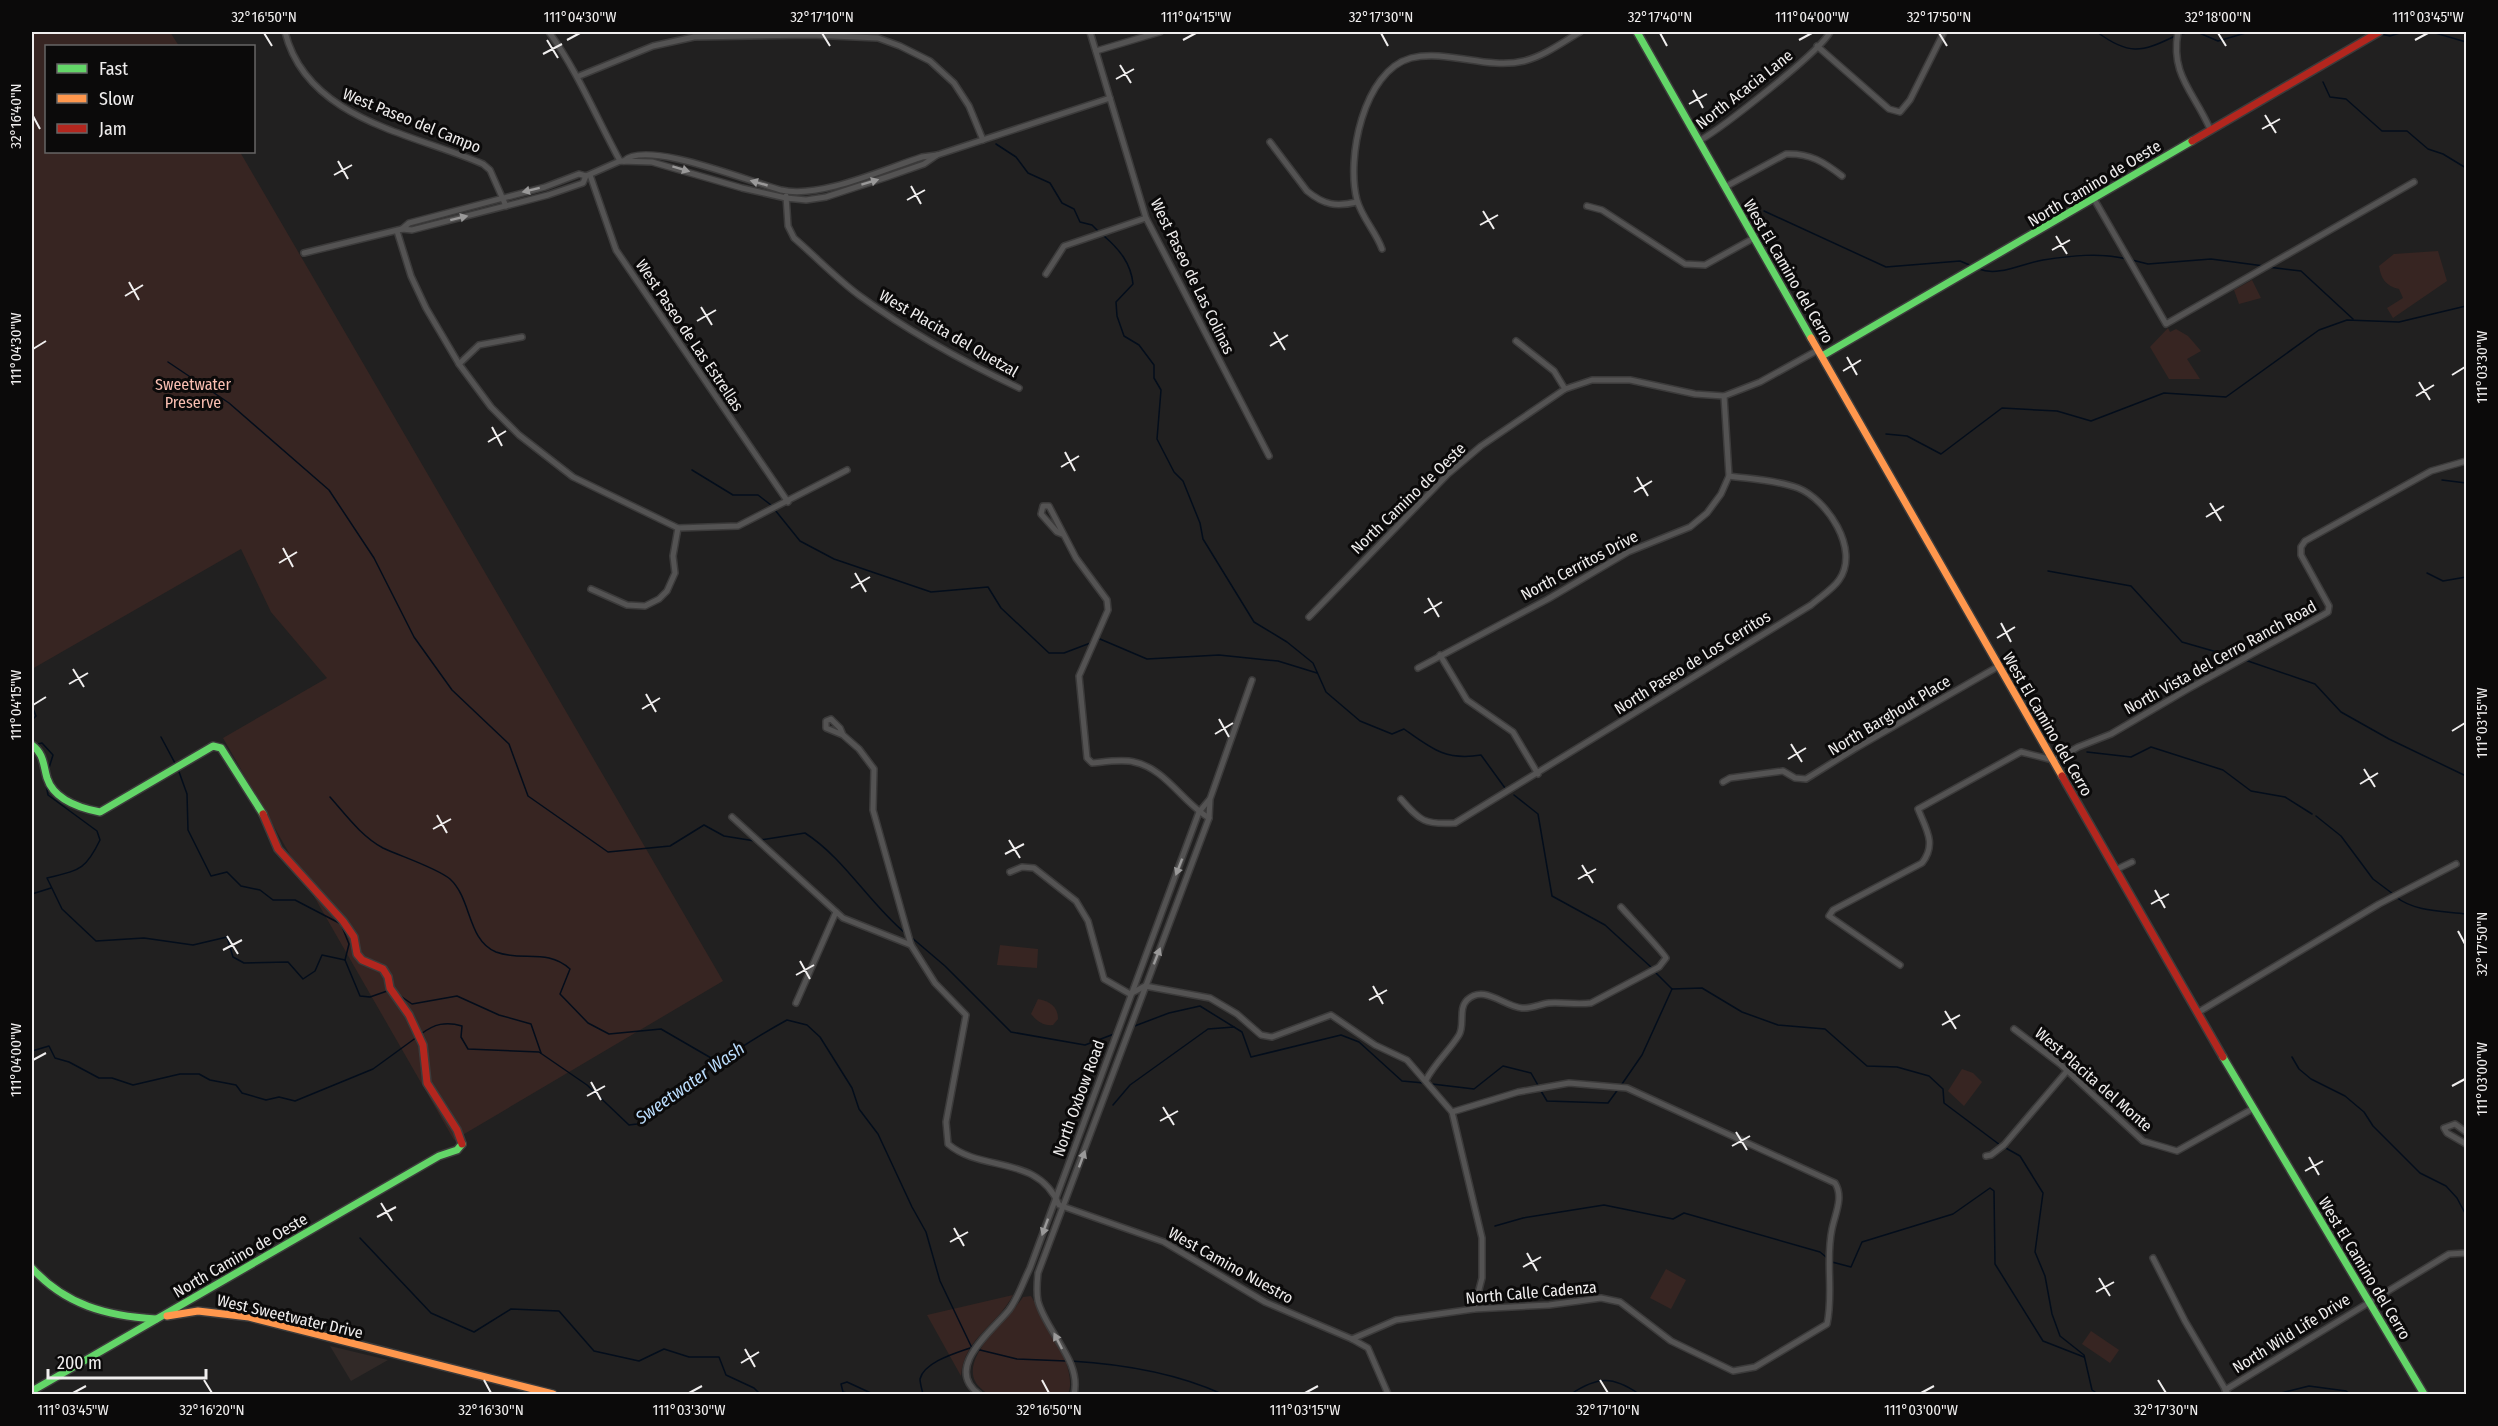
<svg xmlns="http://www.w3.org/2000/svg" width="2498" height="1426" font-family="'Fira Sans Condensed',sans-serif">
  <rect width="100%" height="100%" fill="#212020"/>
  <polygon fill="#312927" points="330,1346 388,1360 351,1381"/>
  <g fill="#372522">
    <polygon points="32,32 170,32 179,46 46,46 46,152 240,152 723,981 454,1140 223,738 327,678 271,612 241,549 32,669"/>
    <path d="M2438 251 2447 281 2393 318 2387 308 2403 298 2399 289C2386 286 2381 279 2379 266L2394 254Z"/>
    <polygon points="2252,280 2261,298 2239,304 2234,290"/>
    <polygon points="2168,328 2170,332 2176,329 2188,336 2201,351 2187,359 2200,379 2169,379 2150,347"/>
    <polygon points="1000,945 1038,949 1037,968 997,965"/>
    <path d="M1038 999C1050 1001 1058 1007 1058 1019L1053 1025C1043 1026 1037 1021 1031 1014Z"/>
    <polygon points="1962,1069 1973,1073 1982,1082 1964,1106 1948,1091"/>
    <polygon points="1666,1269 1686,1280 1671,1309 1650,1298"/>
    <path d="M1013 1295C997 1326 964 1338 961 1376L927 1315Z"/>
    <path d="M1031 1296C1044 1320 1079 1369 1068 1394H988C984 1391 977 1386 975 1381 962 1354 1010 1318 1023 1297Z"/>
    <polygon points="2091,1331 2119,1350 2110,1363 2082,1344"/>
  </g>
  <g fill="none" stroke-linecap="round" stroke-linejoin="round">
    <g stroke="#030d1b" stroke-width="1.5">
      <path d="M2097 32C2128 55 2141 53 2175 36"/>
      <polyline points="2432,32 2466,42"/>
      <polyline points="2179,34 2197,32 2218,41 2249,32"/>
      <polyline points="2381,34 2390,36 2403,32"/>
      <polyline points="2323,82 2330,97 2346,99 2382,131 2407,131 2428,149 2443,154 2466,168"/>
      <polyline points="996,144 1016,157 1028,173 1050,183 1062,203 1074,209 1080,222 1092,225 1100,233"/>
      <polyline points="1764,211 1886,267 1960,261 1972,266"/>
      <path d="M1104 236C1119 249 1131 263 1133 284L1116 302 1117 316 1124 336 1139 345 1154 365V378L1161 390 1157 439 1174 472 1183 481 1200 523 1203 539 1254 622 1287 642 1313 663 1326 692 1360 721 1392 734 1404 729C1432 749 1446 761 1481 755L1505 788"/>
      <polyline points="2132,260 2148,264 2211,259 2264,266"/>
      <polyline points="2268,267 2301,271 2353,319"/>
      <path d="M1979 269C1998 277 2023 263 2043 260 2070 256 2100 252 2127 259"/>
      <polyline points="168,362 229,403 329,490 374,558 414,637 452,690 509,744 528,796 608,852 670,846 704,825 724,836 755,841"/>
      <polyline points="1886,434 1907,436 1941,454 2002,408 2057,411 2091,421 2164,393 2226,397 2319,330 2347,320 2399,322 2466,306"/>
      <polyline points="692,470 733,495 758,495 771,505 800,541 834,559 931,592 988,587 1001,608 1049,653 1064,653 1093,642"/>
      <polyline points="2442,480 2466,483"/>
      <polyline points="2048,571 2131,586 2182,642 2241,659"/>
      <polyline points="2427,573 2443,581 2466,577"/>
      <polyline points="1097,640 1100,639 1147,659 1219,655 1278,661 1317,673"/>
      <polyline points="2245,660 2315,684 2341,712 2389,739 2466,776"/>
      <polyline points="32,706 36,716 32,720"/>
      <polyline points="161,737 176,765"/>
      <polyline points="38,744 42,743 53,755 48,771"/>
      <polyline points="2087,752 2131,757 2151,747 2223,770 2251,791 2285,797 2312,814"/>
      <polyline points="178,769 187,794 188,830 211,876 227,872 241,886 260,890 273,900 295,900 341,924 349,944 345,960"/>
      <path d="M46 784 48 795 97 831 100 840C85 871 79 870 47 878L62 909 96 941 144 938 193 945 227 937 233 957 244 963 288 962 303 979 315 971 322 955 345 960 360 996 370 997 390 990"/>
      <polyline points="1514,795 1538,814 1552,896 1605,925 1652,968"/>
      <path d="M330 797C346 815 361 836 383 848 400 856 437 868 450 879 472 899 467 940 496 952 522 962 547 948 570 969L560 994 588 1023 609 1034 661 1029 718 1062"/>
      <polyline points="2316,816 2341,836 2373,879 2393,894"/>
      <path d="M760 840 805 833C844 858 869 903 905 933"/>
      <polyline points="32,894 51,888"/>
      <path d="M2396 897C2415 912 2444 911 2466 914"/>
      <polyline points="911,937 945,966 1011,1032 1085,1045 1114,1034"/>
      <polyline points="1655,972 1672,989 1702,988 1742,1012 1778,1025 1825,1029 1867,1066 1897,1067 1929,1076 1943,1089 1944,1103 2000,1145"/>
      <polyline points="399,995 412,1004 457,996 499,1015 531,1024 541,1053"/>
      <polyline points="1132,1027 1169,1013 1200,1006 1242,1032 1251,1057 1341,1035 1359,1042 1402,1081 1424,1083"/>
      <path d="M421 1034C434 1024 446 1021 462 1026L461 1037 468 1049 539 1052 587 1085 629 1125 637 1124C685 1086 732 1050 787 1020L807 1025 820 1037 852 1088 859 1109 878 1134 912 1207 926 1232 940 1281 972 1348"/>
      <polyline points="32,1051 49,1046 55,1058 69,1062 99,1078 112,1078 133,1085 180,1074 199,1074 210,1080 236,1085 242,1093 266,1100 279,1097 295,1101 373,1069 417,1037"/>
      <polyline points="2292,1057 2299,1069 2311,1079 2345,1096 2364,1112 2373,1126 2420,1173 2446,1186 2457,1198 2466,1215"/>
      <polyline points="1432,1084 1474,1089 1503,1066 1531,1073 1539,1087"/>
      <polyline points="1622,1084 1642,1055 1672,989"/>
      <polyline points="1541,1091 1547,1101 1608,1103 1619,1088"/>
      <polyline points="1113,1105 1130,1085 1208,1029 1234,1027"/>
      <polyline points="2004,1147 2020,1156 2043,1193 2035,1252 2045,1276 2052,1314 2060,1336 2084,1355 2092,1390 2098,1394"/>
      <polyline points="1495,1226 1523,1218 1604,1205 1673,1219 1684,1213 1820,1252 1826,1257"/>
      <polyline points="360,1238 431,1313 474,1332 511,1309 559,1311 594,1351 639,1361 664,1349 689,1357 719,1357 726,1375 754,1388 760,1394"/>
      <polyline points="1832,1262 1851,1267 1862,1242 1953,1214 1990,1188 1994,1191 1995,1264 2043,1341 2084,1357"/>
      <polyline points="976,1349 1017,1359 1066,1361"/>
      <path d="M1071 1361C1121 1364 1176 1373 1222 1394"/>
      <polyline points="851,1394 843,1392 841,1384 847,1382 873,1394"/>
      <polyline points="883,1394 895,1394"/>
      <path d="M923 1394C922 1390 920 1383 920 1379 924 1362 956 1353 970 1348"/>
      <path d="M1571 1394C1598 1376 1613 1376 1639 1394"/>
      <polyline points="2277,1394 2309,1386 2346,1391 2350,1394"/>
    </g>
    <g stroke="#3c3b3b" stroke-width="8">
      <g id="street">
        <path d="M285 32C307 120 412 133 483 164L490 170 506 206"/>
        <path d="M549 32C578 72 596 117 620 161"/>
        <polyline points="1090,32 1146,218 1269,456"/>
        <path d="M2178 32C2170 75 2194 92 2210 129"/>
        <polyline points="1817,46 1889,109 1900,112 1910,100 1944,32"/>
        <polyline points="1096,51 1160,32"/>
        <polyline points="579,76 653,46 694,37 811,35 878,38 900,46 930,61 954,83 969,106 983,140"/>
        <path d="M1699 141C1722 128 1821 51 1830 32"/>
        <path d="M1270 142 1307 191C1324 205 1336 207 1357 202"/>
        <path d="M624 161C645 139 750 182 781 190 820 199 884 169 922 157L937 155 1110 98"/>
        <polyline points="590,175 616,250 788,502"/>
        <path d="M1725 187 1786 154C1810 153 1824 162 1842 176"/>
        <path d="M786 196 788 226 794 238C816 257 837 279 860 296 909 332 964 362 1019 388"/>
        <polyline points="2094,199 2166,324 2414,182"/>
        <polyline points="1587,206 1602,210 1685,264 1705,265 1754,238"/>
        <polyline points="402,229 409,223 545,187 579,174 586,176 620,161 652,162 742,188 786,198 806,200 826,197 887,177 924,164 937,155"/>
        <polyline points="397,231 411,276 426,308 459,364 491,407 519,435 573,477 678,528 738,526 847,470"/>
        <path d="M1382 249C1376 232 1362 218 1357 200 1346 159 1363 71 1411 58 1447 49 1487 70 1524 61 1544 56 1563 42 1580 32"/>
        <polyline points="304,253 402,229 412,230 548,195 583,183 586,176"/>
        <polyline points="1046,274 1064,246 1146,218"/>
        <polyline points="1516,341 1554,371 1565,389"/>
        <polyline points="459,364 479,345 522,337"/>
        <path d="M1062 534 1057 532 1041 514 1043 506H1049L1076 558 1107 600 1108 610 1079 676 1087 758 1092 763C1104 762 1122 759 1134 762 1165 768 1183 803 1209 818"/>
        <polyline points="591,589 627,605 645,606 659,599 667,591 675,573 673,556 678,528"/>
        <polyline points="1309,617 1448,474 1481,446 1565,389 1592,380 1630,380 1695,394 1724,396 1760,382 1818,350"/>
        <polyline points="1440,655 1467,700 1513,732 1538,774"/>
        <polyline points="1418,668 1548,599 1628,552 1690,527 1707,513 1721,494 1729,476 1724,396"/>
        <path d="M843 735 840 728 831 719 826 721V728L843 735 859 749 874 769 873 810 911 945 935 983 966 1015 946 1122 948 1144C982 1173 1038 1154 1059 1205L1164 1242 1265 1302 1352 1339 1368 1348 1388 1394"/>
        <polyline points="1723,782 1730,778 1783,771 1795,778 1806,779 1856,748 1999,666"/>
        <path d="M1401 799C1420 821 1425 825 1455 823L1811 605C1820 597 1833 589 1839 580 1861 549 1826 499 1798 488 1777 480 1750 479 1729 476"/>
        <polyline points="732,817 843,918 911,945"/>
        <polyline points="2115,870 2132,862"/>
        <polyline points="1010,872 1022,867 1034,868 1076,901 1088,921 1104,979 1130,994 1145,986 1210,998 1237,1014 1261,1035 1272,1037 1331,1015 1375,1045 1407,1060 1452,1112 1482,1238 1482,1278 1474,1309"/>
        <path d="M1900 965 1829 916 1833 910 1922 863C1937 844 1926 829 1918 809L2021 752 2053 760 2057 759 2078 747 2111 734 2188 689 2323 615 2328 612 2329 606 2301 555V547L2305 541 2431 471 2466 461"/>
        <polyline points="796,1003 836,912"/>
        <polyline points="2197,1013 2379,904 2456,864"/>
        <polyline points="2014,1029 2060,1064 2143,1141 2177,1151 2254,1108"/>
        <path d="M1426 1080C1435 1063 1449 1051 1459 1035 1465 1025 1458 1009 1467 1000 1484 984 1503 1006 1522 1008 1532 1009 1540 1004 1549 1003 1564 1002 1576 1005 1591 1003L1659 967 1666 958C1665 954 1628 915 1621 907"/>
        <polyline points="2466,1132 2455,1124 2444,1128 2447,1133 2466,1144"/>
        <polyline points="1986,1156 1991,1155 2004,1145 2067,1071"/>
        <polyline points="2153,1258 2185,1321 2228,1394"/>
        <path d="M1352 1339 1396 1320 1474 1309 1549 1305 1601 1298 1620 1302 1671 1341 1733 1371 1755 1367 1827 1324C1834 1292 1825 1261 1832 1229 1835 1214 1844 1197 1835 1183L1627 1088 1569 1083 1518 1092 1452 1112"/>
        <polyline points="2225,1390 2449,1254 2466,1253"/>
        <path d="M979 1394C943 1368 992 1331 1009 1310 1018 1298 1023 1282 1030 1268L1199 812 1209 800"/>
        <path d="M1074 1394C1082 1361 1046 1332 1038 1301 1036 1291 1037 1283 1038 1273L1209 818 1210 799 1252 680"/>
      </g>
    </g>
    <g stroke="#3c3b3b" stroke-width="10">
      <g id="fast">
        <polyline points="1637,32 1811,338"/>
        <polyline points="1822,356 2192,141"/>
        <path d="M32 745C44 754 43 764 47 778 54 800 79 808 100 812L213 746 221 748 263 814"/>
        <polyline points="2223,1057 2424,1394"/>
        <path d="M32 1268C65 1305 107 1316 156 1319"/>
        <polyline points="32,1391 439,1156 457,1150 462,1144"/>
      </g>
    </g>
    <g stroke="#3c3b3b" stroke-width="10">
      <g id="slow">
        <polyline points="1811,338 2062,776"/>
        <polyline points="167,1316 198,1311 249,1317 553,1394"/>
      </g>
    </g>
    <g stroke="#3c3b3b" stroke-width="10">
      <g id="jam">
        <polyline points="2192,141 2379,32"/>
        <polyline points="2062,776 2223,1057"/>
        <polyline points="263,814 278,849 343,921 354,937 357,954 362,960 383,969 388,977 390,988 409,1015 423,1045 427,1083 457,1130 462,1144"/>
      </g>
    </g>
    <use href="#street" stroke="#545353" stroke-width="5"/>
    <use href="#fast" stroke="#63d668" stroke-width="7"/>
    <use href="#slow" stroke="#ff974d" stroke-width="7"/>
    <use href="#jam" stroke="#b3261e" stroke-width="7"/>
  </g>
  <defs><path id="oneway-solid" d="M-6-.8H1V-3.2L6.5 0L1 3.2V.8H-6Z" transform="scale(1.5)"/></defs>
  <g fill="#9a9999">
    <use href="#oneway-solid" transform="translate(681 169) rotate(17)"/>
    <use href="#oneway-solid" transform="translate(870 182) rotate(-17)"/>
    <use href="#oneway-solid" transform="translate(759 183) rotate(-164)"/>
    <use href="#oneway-solid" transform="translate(531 190) rotate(166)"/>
    <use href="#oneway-solid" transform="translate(459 218) rotate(-14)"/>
    <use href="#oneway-solid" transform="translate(1179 867) rotate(111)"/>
    <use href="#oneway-solid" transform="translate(1157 956) rotate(-69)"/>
    <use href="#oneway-solid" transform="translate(1082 1159) rotate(-70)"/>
    <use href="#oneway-solid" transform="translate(1045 1227) rotate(110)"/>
    <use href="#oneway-solid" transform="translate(1058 1341) rotate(-117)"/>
  </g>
  <path fill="none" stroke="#f0eeee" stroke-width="2" d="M264 33 272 46M822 33 830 46M1381 33 1388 46M1660 33 1667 46M1939 33 1947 46M2218 33 2226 46M547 40 558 58M567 40 580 33M1183 40 1196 33M1799 40 1812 33M2415 40 2428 33M543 54 562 44M1120 65 1131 83M1116 79 1134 69M1693 90 1703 108M1689 104 1707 94M2265 115 2276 133M33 116 40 129M2262 129 2280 119M338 161 348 179M334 175 352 165M911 186 921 204M907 200 925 190M1483 211 1494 229M1480 225 1498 215M2056 236 2067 254M2052 250 2070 240M129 282 139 300M125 296 143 285M701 307 712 325M697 321 716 310M1274 332 1285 350M1270 346 1288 335M33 349 46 341M1847 357 1857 375M1843 371 1861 360M2452 375 2465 367M2419 382 2430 400M2416 396 2434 385M492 427 502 446M488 442 506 431M1065 452 1075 471M1061 467 1079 456M1637 477 1648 496M1634 492 1652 481M2210 503 2221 521M2206 517 2224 506M283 548 293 567M279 563 297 552M855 573 866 592M851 588 870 577M1428 598 1439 617M1424 613 1442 602M2001 623 2011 642M1997 638 2015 627M73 669 84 687M69 684 88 673M646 694 656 712M33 705 46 697M642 709 660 698M1219 719 1229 737M2452 731 2465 723M1215 734 1233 723M1791 744 1802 762M1788 759 1806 748M2364 769 2375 787M2360 784 2378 773M437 815 447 833M433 829 451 819M1009 840 1020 858M1005 854 1024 844M1582 865 1593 883M1578 879 1596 869M2155 890 2165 908M2151 904 2169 894M2458 931 2465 944M227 936 238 954M223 950 242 940M800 961 810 979M796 975 814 965M1373 986 1383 1004M1369 1000 1387 990M1945 1011 1956 1029M1942 1025 1960 1015M33 1060 46 1053M591 1082 601 1100M2452 1086 2465 1079M587 1096 605 1086M1163 1107 1174 1125M1160 1121 1178 1111M1736 1132 1747 1150M1732 1146 1750 1136M2309 1157 2319 1175M2305 1171 2323 1161M381 1203 392 1221M377 1217 396 1207M954 1228 964 1246M950 1242 968 1232M1527 1253 1537 1271M1523 1267 1541 1257M2099 1278 2110 1296M2096 1292 2114 1282M745 1349 755 1367M741 1363 759 1352M204 1380 212 1393M484 1380 491 1393M1042 1380 1049 1393M1600 1380 1608 1393M2158 1380 2166 1393M73 1393 86 1386M689 1393 702 1386M1305 1393 1318 1386M1921 1393 1934 1386"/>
  <g text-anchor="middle" stroke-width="6" stroke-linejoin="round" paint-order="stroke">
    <g font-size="16" fill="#f0eeee" stroke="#0b0a0a">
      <text transform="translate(1744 89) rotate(-38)" y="6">North Acacia Lane</text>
      <text transform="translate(412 120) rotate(22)" y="6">West Paseo del Campo</text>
      <text transform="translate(2094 183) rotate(-31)" y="6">North Camino de Oeste</text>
      <text transform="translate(1789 271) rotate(60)" y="6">West El Camino del Cerro</text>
      <text transform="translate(1193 276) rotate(64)" y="6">West Paseo de Las Colinas</text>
      <text transform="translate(949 333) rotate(30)" y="6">West Placita del Quetzal</text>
      <text transform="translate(690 335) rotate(56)" y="6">West Paseo de Las Estrellas</text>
      <text transform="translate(1408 498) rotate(-44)" y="6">North Camino de Oeste</text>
      <text transform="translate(1579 565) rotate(-28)" y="6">North Cerritos Drive</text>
      <text transform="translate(2220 657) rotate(-29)" y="6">North Vista del Cerro Ranch Road</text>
      <text transform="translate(1692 662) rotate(-32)" y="6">North Paseo de Los Cerritos</text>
      <text transform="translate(1889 715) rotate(-31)" y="6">North Barghout Place</text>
      <text transform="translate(2048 724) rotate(60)" y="6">West El Camino del Cerro</text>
      <text transform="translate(2094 1079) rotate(41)" y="6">West Placita del Monte</text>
      <text transform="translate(1078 1098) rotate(-70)" y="6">North Oxbow Road</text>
      <text transform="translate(240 1255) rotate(-30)" y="6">North Camino de Oeste</text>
      <text transform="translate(1231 1265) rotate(29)" y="6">West Camino Nuestro</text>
      <text transform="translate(2365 1268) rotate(59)" y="6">West El Camino del Cerro</text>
      <text transform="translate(1531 1292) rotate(-5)" y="6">North Calle Cadenza</text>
      <text transform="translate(290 1316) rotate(13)" y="6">West Sweetwater Drive</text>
      <text transform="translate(2291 1333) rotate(-32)" y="6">North Wild Life Drive</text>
    </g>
    <g font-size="16" fill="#f9beb1" stroke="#0b0a0a">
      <text x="193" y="390">Sweetwater<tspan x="193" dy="18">Preserve</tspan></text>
    </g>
    <g font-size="18" font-style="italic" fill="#badcfc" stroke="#0b0a0a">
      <text transform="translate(690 1083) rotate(-35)" y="6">Sweetwater Wash</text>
    </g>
  </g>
  <rect width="2498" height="1426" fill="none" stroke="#0b0a0a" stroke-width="66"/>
  <rect x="45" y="45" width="210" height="108" fill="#0b0a0a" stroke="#676565" stroke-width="1.5"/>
  <rect x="57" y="64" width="30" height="9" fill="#63d668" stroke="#676565" stroke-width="1.5"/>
  <text x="99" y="75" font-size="18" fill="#f0eeee">Fast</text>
  <rect x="57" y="94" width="30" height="9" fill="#ff974d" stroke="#676565" stroke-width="1.5"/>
  <text x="99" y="105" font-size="18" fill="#f0eeee">Slow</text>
  <rect x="57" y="124" width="30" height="9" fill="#b3261e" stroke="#676565" stroke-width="1.5"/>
  <text x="99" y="135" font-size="18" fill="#f0eeee">Jam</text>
  <path d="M48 1369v9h158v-9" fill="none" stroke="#f0eeee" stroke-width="3"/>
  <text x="57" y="1369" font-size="18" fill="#f0eeee" stroke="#0b0a0a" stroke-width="4.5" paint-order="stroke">200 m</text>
  <rect x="33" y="33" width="2432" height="1360" fill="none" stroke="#f0eeee" stroke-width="2"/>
  <g font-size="15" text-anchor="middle" fill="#f0eeee">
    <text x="264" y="22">32°16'50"N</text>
    <text x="580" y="22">111°04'30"W</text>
    <text x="822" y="22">32°17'10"N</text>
    <text x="1196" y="22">111°04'15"W</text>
    <text x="1381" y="22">32°17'30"N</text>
    <text x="1660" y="22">32°17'40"N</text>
    <text x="1812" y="22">111°04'00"W</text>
    <text x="1939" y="22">32°17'50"N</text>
    <text x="2218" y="22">32°18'00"N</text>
    <text x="2428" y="22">111°03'45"W</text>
    <text transform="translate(16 116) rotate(-90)" y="5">32°16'40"N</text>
    <text transform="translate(16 349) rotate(-90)" y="5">111°04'30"W</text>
    <text transform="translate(2482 367) rotate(-90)" y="5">111°03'30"W</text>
    <text transform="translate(16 705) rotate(-90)" y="5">111°04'15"W</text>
    <text transform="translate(2482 723) rotate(-90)" y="5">111°03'15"W</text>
    <text transform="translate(2482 944) rotate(-90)" y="5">32°17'50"N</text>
    <text transform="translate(16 1060) rotate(-90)" y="5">111°04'00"W</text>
    <text transform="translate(2482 1079) rotate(-90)" y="5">111°03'00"W</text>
    <text x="73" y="1415">111°03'45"W</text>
    <text x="212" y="1415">32°16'20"N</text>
    <text x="491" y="1415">32°16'30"N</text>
    <text x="689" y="1415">111°03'30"W</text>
    <text x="1049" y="1415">32°16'50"N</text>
    <text x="1305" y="1415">111°03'15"W</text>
    <text x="1608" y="1415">32°17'10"N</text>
    <text x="1921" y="1415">111°03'00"W</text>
    <text x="2166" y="1415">32°17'30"N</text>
  </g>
</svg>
